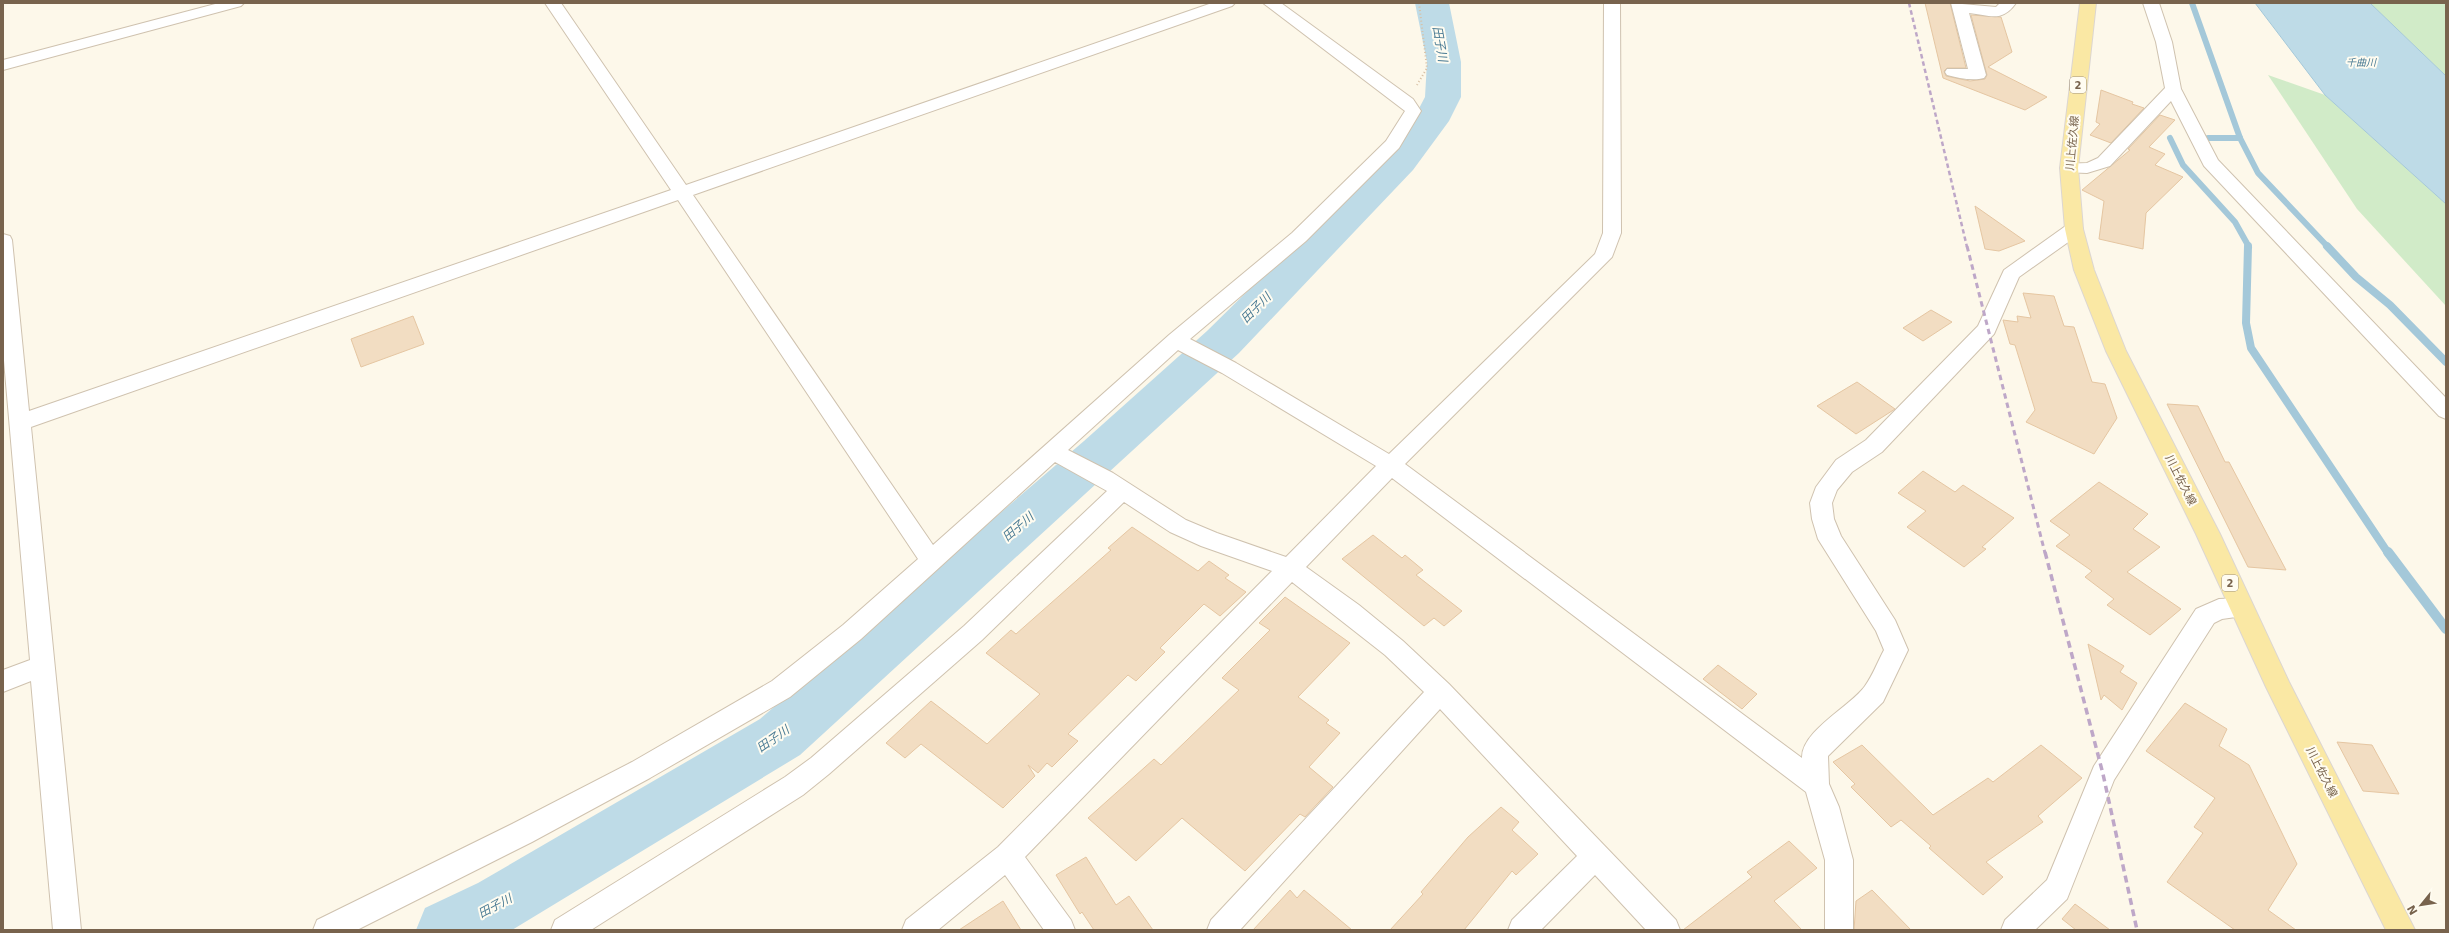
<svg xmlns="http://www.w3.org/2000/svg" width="2449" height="933" font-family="'DejaVu Sans','Noto Sans JP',sans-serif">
  <rect width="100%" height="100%" fill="#fdf8ea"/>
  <g fill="#d1ebc8">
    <polygon points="2370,3 2446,3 2446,76"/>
    <polygon points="2268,75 2325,95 2446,204 2446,306 2357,209"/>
  </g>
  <polygon fill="#bedbe7" stroke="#a4c8d9" points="2255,3 2370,3 2446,76 2446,204 2325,95"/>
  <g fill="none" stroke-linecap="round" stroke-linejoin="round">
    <g stroke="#a4c8d9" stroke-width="6">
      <polyline points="2192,3 2240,138 2258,173 2328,247"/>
      <polyline points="2170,138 2183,165 2235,222 2249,247"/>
      <polyline points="2208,138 2240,138"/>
    </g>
    <g stroke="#a4c8d9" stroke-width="8">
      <polyline points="2248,246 2246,323 2251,348 2388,553"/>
      <polyline points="2327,246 2356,277 2390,305 2446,362"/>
    </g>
    <polyline stroke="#a4c8d9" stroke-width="10" points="2388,552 2446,629"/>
    <polygon fill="#bedbe7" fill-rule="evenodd" points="1415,3 1449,3 1461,62 1461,97 1449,121 1413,170 1239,353 800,755 512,930 416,930 425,908 478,883 760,719 1084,441 1207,331 1387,154 1414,118 1425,97 1427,62"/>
  </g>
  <g fill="#f2ddc2" stroke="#e5c6a2">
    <polygon points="1925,3 1950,3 1966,68 1947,68 1944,71 1946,76 1970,81 1985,79 1987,75 1971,15 2001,17 2012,52 1988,67 2047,97 2025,110 1943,78"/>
    <polygon points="2101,90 2133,102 2132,104 2144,108 2111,143 2090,135 2100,124 2096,122"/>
    <polygon points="2160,115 2175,120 2149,147 2165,154 2155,165 2183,177 2146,213 2143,249 2099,239 2104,201 2082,190 2130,150 2128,149"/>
    <polygon points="1975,206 2025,241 1999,251 1985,249"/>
    <polygon points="2023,293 2054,296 2064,326 2074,327 2092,382 2105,384 2117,418 2094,454 2026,422 2035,410 2015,345 2010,344 2003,320 2018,322 2017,316 2031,318"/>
    <polygon points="1931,310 1952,322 1923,341 1903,328"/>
    <polygon points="413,316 424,344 361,367 351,339"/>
    <polygon points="1857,382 1895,409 1856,434 1817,406"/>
    <polygon points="2167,404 2198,406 2225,462 2229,462 2286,570 2248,567"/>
    <polygon points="1923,471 1955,492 1963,485 2014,518 1982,547 1986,549 1964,567 1907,527 1926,511 1898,493"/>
    <polygon points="2099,482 2148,514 2133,529 2160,547 2127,572 2181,609 2150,635 2107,605 2114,599 2085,577 2092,571 2056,546 2070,535 2050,521"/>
    <polygon points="1132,527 1198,571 1209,561 1229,575 1225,578 1246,592 1220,616 1204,604 1160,648 1165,652 1136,681 1128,675 1068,734 1078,741 1052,767 1047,763 1038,773 1028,765 1035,776 1003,808 921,744 905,758 886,743 931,701 987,744 1040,694 986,653 1011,630 1016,634 1059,596 1111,550 1108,548"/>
    <polygon points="1373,535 1402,558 1405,555 1423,570 1416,575 1462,611 1444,626 1434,618 1424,626 1342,559"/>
    <polygon points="1285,597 1350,643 1298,697 1329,720 1326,723 1340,733 1309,767 1333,787 1305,817 1300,814 1245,871 1182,818 1136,861 1088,818 1154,759 1161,765 1239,690 1222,678 1270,630 1259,623"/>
    <polygon points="2088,644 2124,666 2120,672 2137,683 2122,710 2104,695 2101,700"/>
    <polygon points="1718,665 1757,694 1742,709 1703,679"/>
    <polygon points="2185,703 2227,729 2219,746 2249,765 2297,864 2268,910 2296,930 2235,930 2167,882 2203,833 2194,827 2215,798 2146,751"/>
    <polygon points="2337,742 2372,745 2399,794 2363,791"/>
    <polygon points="1862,745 1933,815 1988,778 1993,782 2041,745 2082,778 2038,816 2043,822 1986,862 2003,877 1983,895 1929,848 1931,846 1901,820 1891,827 1851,787 1855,784 1833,762"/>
    <polygon points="1501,807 1519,822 1512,830 1538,854 1516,875 1512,871 1464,930 1390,930 1423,894 1421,892 1468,837"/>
    <polygon points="1789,841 1817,868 1774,901 1802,930 1683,930 1752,877 1747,872"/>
    <polygon points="1086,857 1116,905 1129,896 1153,930 1094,930 1082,912 1080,914 1056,875"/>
    <polygon points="1290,890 1297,898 1304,890 1352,930 1253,930"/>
    <polygon points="1872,890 1911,930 1854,930 1856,901"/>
    <polygon points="1003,901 1021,930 959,930"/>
    <polygon points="2075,904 2110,930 2076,930 2062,919"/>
  </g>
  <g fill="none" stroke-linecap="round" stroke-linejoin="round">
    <g stroke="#cfc2af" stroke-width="2">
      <g id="street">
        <polygon points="219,3 244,3 241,6 3,70 3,60"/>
        <path d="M545 3H561L686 185 1212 3H1235L1232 6 693 195 933 545 1169 335 1292 233 1386 141 1405 111 1263 3H1281L1413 99 1421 111 1399 148 1306 241 1190 339 1236 363 1389 454 1595 254 1603 233 1604 3H1620L1621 233 1612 257 1405 464 1802 758C1801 731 1851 706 1865 686 1873 675 1878 661 1884 650L1876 631 1818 539 1812 519 1810 503 1816 487 1836 460 1866 440 1978 326 2004 270 2067 225H2081L2083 229 2081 233 2019 277 1994 334 1882 452 1852 472 1837 490 1832 503 1834 519 1841 536 1895 620 1908 650 1883 702 1828 756 1829 784 1839 807 1853 860V930H1825V860L1806 792 1392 478 1306 567 1359 605 1403 641 1449 684 1676 920 1680 930H1646L1595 875 1541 930H1508L1512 920 1577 856 1440 709 1240 930H1207L1211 920 1424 692 1385 655 1292 582 1025 857 1071 920 1075 930H1044L1005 875 938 930H902L906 920 998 847 1272 571 1201 546 1170 532 1124 502 982 640 829 774 803 795 591 930H551L555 920 785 777 811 758 964 626 1107 491 1055 462 861 639 790 697 650 778 532 842 357 930H313L317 920 512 824 632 762 772 681 843 625 918 559 678 200 31 427 81 930H53L31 681 3 692V670L30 660 3 349V234L10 236 12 240 29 411 671 190ZM1178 350 1222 373 1376 466 1286 557 1217 533 1186 520 1113 473 1068 450Z"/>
        <path d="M1951 3 1996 7 2000 3H2016C2002 23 1990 15 1969 13L1986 75 1984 78C1973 81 1958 78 1947 75L1945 72 1947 69H1968Z"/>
        <polygon points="2143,3 2159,3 2172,42 2181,89 2218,160 2446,398 2446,419 2439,416 2204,166 2171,101 2110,166 2087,173 2063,172 2060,168 2063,164 2087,163 2098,158 2165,88 2156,42"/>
        <polygon points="2241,598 2250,601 2253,608 2250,615 2222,619 2214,623 2114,780 2067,899 2035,930 2001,930 2005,920 2047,880 2094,766 2196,609 2219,599"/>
      </g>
    </g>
    <g stroke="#dcd6d1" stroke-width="2">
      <polygon id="primary" points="2080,3 2096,3 2078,168 2083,229 2094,270 2126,351 2220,534 2289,682 2415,930 2386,930 2266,687 2196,534 2106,351 2074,270 2065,229 2060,168"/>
    </g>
    <polyline stroke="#d8c0a4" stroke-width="2" stroke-dasharray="1 2.5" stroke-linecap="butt" points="1417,85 1427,68 1419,3"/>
    <use href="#street" fill="#fff" fill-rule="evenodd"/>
    <use href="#primary" fill="#fae8a4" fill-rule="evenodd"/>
    <polyline stroke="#bea7c8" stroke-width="2.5" stroke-dasharray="4.5 3" stroke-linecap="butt" points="1909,3 1967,247"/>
    <polyline stroke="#bea7c8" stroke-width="3" stroke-dasharray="5.5 4" stroke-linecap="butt" points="1967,246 2045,553"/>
    <polyline stroke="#bea7c8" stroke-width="3.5" stroke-dasharray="7 4.5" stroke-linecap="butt" points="2045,552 2103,774 2137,930"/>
  </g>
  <g text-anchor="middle" stroke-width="4" stroke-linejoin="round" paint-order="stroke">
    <g font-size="10" font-style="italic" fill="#497a93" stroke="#fffcf1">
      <text x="2361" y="66">千曲川</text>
    </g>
    <g fill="#fffcf1" stroke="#a0917e" stroke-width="1">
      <rect x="2070" y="77" width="16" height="16" rx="3"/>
      <rect x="2222" y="575" width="16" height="16" rx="3"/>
    </g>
    <g font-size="10" font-weight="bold" fill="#78634d">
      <text x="2078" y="89">2</text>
      <text x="2230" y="587">2</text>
    </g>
    <g font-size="11" fill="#78634d" stroke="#fffcf1">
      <text transform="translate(2072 143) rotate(-85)" y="4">川上佐久線</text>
      <text transform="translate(2181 480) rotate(63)" y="4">川上佐久線</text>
      <text transform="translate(2322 772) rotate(63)" y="4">川上佐久線</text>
    </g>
    <g font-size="12" font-style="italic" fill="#497a93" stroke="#fffcf1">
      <text transform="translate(1440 44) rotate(80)" y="4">田子川</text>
      <text transform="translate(1256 308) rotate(-45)" y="4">田子川</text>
      <text transform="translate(1018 527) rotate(-41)" y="4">田子川</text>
      <text transform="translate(773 739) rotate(-35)" y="4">田子川</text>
      <text transform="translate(495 906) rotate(-28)" y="4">田子川</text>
    </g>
  </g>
  <rect width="2449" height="933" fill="none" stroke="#78634d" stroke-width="8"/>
  <g transform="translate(2421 905) rotate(240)" stroke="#fffcf1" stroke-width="3" paint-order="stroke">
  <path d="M0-3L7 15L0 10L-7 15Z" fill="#78634d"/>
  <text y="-6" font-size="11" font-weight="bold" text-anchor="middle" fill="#78634d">N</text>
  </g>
</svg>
